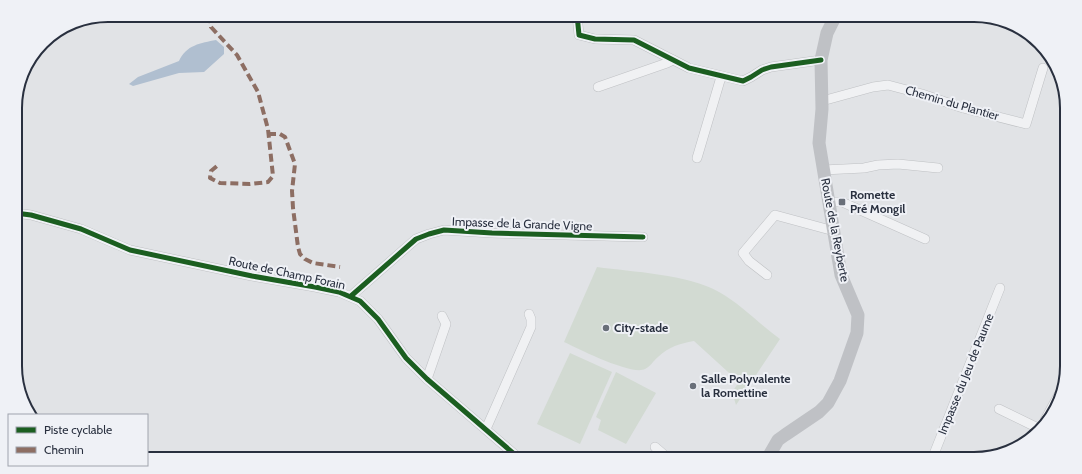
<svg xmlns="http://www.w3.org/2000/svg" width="1082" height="474" font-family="Cabin,sans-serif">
  <rect width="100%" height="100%" fill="#e1e3e6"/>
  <g fill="#d2dad2">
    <path d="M597 267C632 272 688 274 719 292 741 304 759 324 780 339L736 405 732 392 739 382 694 341C679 344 670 346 658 357 653 361 651 366 645 369 632 376 579 349 564 342Z"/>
    <polygon points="570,353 612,372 580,444 537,424"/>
    <polygon points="616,372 656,393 626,444 598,430 601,420 596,417"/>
  </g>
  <path fill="#b0bfd0" d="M216 40 224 47V54L204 72 179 73 133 86 129 84 138 77 179 61C186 45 201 43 216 40Z"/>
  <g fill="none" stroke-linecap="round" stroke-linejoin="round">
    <g stroke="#bfc1c4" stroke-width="10">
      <g id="minor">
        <polyline points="577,15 579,35 595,39 634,40 689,68 743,81 751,77 762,70 771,67 821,60"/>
        <polyline points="598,87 667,63 673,60"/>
        <polyline points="822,101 873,87 888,85 922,94 963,108 1026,124 1043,68"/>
        <polyline points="697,158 721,77"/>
        <polyline points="823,170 864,168 878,165 898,164 938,168"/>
        <polyline points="829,202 842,202 925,239"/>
        <polyline points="15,213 31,215 81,229 130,250 252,276 315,287 339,292 360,301 378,319 406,358 427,379 520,459"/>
        <polyline points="767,275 749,261 743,253 775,215 834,231"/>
        <polyline points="351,296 416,239 429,234 444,230 492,233 643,237"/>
        <polyline points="427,379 446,324 442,316"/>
        <polyline points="999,409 1038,428"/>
        <polyline points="1045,420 1063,387"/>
        <polyline points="486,429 531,327 531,319 529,314"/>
        <polyline points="655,447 669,459"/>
        <polyline points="932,459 1000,288"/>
      </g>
    </g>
    <use href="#minor" stroke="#f0f1f3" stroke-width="9"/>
    <polyline stroke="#bfc1c5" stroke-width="13" points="767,459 778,440 785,435 819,412 828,403 840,381 857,333 858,315 841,275 819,143 822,109 821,60 827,33 836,15"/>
    <g stroke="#8d6e63" stroke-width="4" stroke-dasharray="8 4" stroke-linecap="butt">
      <polyline points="210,15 211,27 237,55 258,92 268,129 273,176 268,182 250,184 220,183 210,178 211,171 217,166"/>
      <polyline points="268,134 280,134 285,137 295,164 292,191 293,208 298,247 300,254 305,259 313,263 340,267"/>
    </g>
    <g stroke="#eff1f6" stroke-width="8">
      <g id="cycleway">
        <polyline points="577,15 579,35 595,39 634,40 689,68 743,81 751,77 762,70 771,67 821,60"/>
        <polyline points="15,213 31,215 81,229 130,250 252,276 315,287 339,292 360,301 378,319 406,358 427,379 520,459"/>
        <polyline points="351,296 416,239 429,234 444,230 492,233 643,237"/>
      </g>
    </g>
    <use href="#cycleway" stroke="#1b5e20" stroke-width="5"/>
  </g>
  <g fill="#696f79" stroke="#eff1f6" stroke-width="1.5">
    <rect x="838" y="198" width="8" height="8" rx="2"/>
    <circle cx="606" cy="328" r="4"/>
    <circle cx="693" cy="386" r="4"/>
  </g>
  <g text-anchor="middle" stroke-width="4" stroke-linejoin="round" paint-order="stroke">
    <g font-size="12" fill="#29303f" stroke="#eff1f6">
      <text transform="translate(952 103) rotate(16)" y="4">Chemin du Plantier</text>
      <text transform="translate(522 224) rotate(2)" y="4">Impasse de la Grande Vigne</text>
      <text transform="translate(835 230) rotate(79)" y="4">Route de la Reyberte</text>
      <text transform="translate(287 273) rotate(12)" y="4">Route de Champ Forain</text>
      <text transform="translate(966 374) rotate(-68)" y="4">Impasse du Jeu de Paume</text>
    </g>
    <g font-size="12" font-weight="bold" fill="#29303f" stroke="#eff1f6" text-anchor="start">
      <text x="850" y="199">Romette<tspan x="850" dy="14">Pré Mongil</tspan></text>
      <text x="614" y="332">City-stade</text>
      <text x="701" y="383">Salle Polyvalente<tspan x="701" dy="14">la Romettine</tspan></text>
    </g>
  </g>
  <path d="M0 0H1082V474H0ZM108 22H974A86 86 0 0 1 1060 108V366A86 86 0 0 1 974 452H108A86 86 0 0 1 22 366V108A86 86 0 0 1 108 22Z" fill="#eff1f6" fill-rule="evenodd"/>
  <path fill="none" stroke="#29303f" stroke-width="2" d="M108 22H974A86 86 0 0 1 1060 108V366A86 86 0 0 1 974 452H108A86 86 0 0 1 22 366V108A86 86 0 0 1 108 22Z"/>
  <rect x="8" y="414" width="140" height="52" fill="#eff1f6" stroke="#a0a4ad"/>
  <rect x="16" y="427" width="20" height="6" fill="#1b5e20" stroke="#a0a4ad"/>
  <text x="44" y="434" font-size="12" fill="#29303f">Piste cyclable</text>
  <rect x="16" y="447" width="20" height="6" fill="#8d6e63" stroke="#a0a4ad"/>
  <text x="44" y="454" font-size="12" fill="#29303f">Chemin</text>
</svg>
